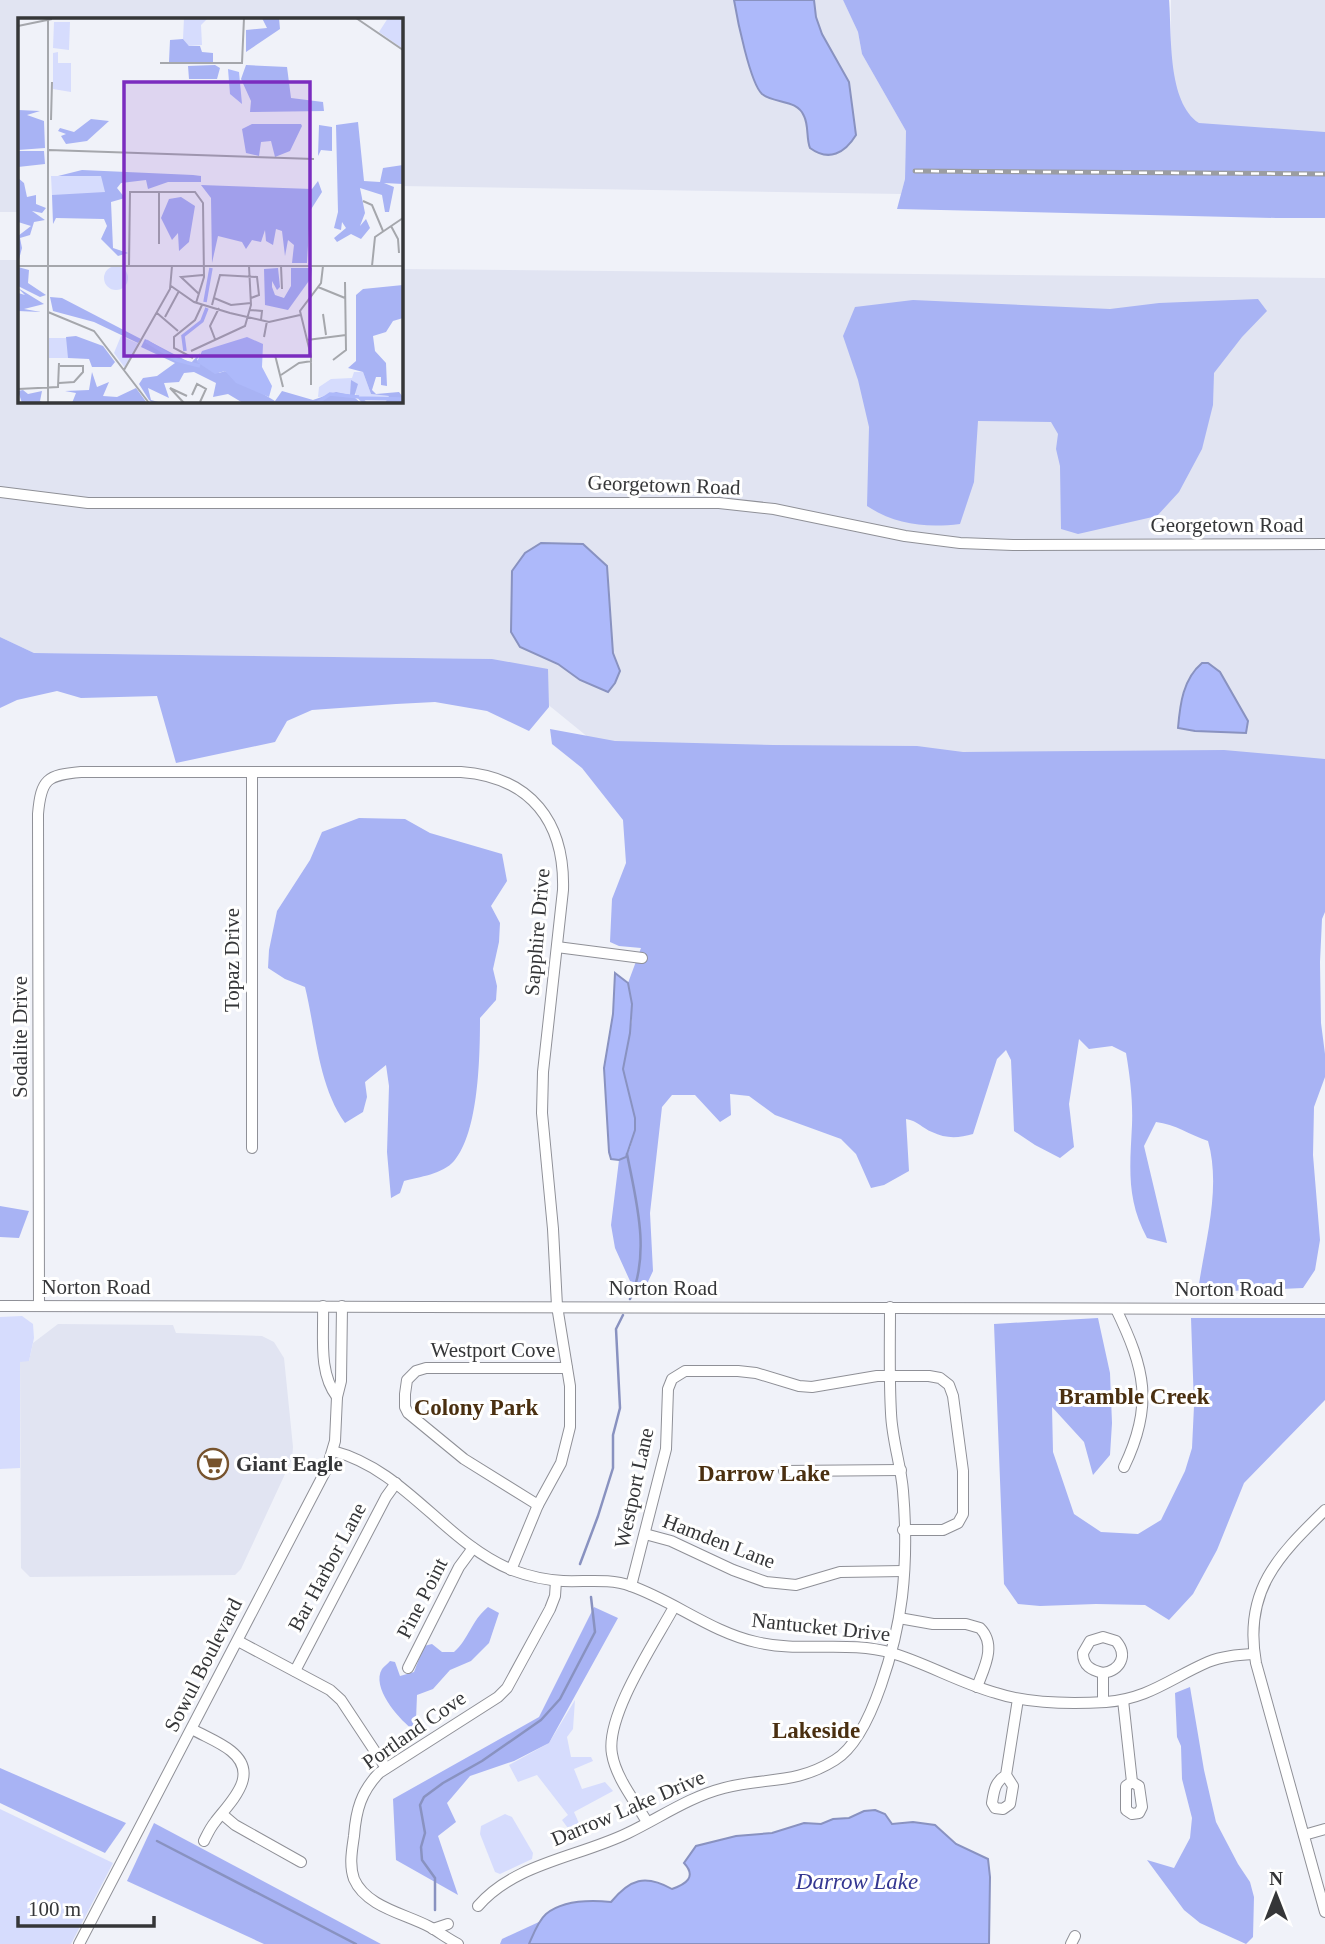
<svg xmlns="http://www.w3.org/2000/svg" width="1325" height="1944" font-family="'Times New Roman',serif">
  <rect width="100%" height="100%" fill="#f0f2f9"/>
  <g fill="#e1e4f2">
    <polygon points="0,0 843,0 858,32 862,54 906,131 905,179 901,194 401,186 401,19 19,19 19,212 0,212"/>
    <polygon points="1171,0 1325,0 1325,135 1170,130"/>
    <polygon points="0,260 19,260 19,401 401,401 401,269 1325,278 1325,761 605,751 492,659 34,653 0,637"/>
    <polygon points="58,1324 173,1325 176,1333 262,1336 274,1342 284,1358 293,1447 292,1459 241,1569 235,1575 30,1577 21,1568 20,1361 29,1361 33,1343"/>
  </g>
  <g fill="#d6dcfd">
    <polygon points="22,1316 33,1324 34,1338 29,1361 20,1362 20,1468 0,1469 0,1317"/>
    <polygon points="575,1700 573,1729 567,1737 571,1757 591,1757 593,1761 574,1769 582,1789 605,1782 613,1791 574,1812 585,1837 576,1839 562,1820 568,1815 537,1775 518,1782 509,1765 549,1743"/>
    <polygon points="0,1809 113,1863 71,1944 0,1944"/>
    <polygon points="505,1814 512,1817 533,1853 532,1859 500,1874 495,1872 480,1834 481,1826"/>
  </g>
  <g fill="#a8b3f4">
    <path d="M843 0H1169C1172 35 1167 102 1199 123L1325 132V218H1276L897 209 905 179 906 131 862 54 858 32Z"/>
    <path d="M1258 299 1267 311 1242 337 1214 373 1213 405 1202 449 1179 492 1157 516 1078 534 1061 529 1060 466 1056 449 1058 434 1051 422 978 421 974 482 960 524C926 528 896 525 867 506L869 427 858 380 843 336 855 307 913 300 1110 309 1159 303Z"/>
    <polygon points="0,637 34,653 492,659 548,669 549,707 529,731 487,711 435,702 396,704 312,710 287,721 275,742 176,763 157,696 81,698 57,691 17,700 0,708"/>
    <path d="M550 729 615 741 773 745 917 746 963 752 1224 750 1325 759V912L1322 919 1320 962 1321 1023 1325 1054V1077L1314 1107 1313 1155 1320 1240 1315 1270 1303 1288 1231 1291 1199 1284C1206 1238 1221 1187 1208 1141 1190 1135 1175 1124 1156 1122L1144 1146 1167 1243 1147 1238C1126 1199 1130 1167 1132 1125 1133 1101 1130 1076 1126 1053L1112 1046 1089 1049 1079 1039 1069 1104 1074 1147 1060 1158 1035 1145 1014 1131 1011 1060 1006 1050 997 1059 973 1134C959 1138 946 1139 932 1132 922 1128 918 1121 906 1119L909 1171 884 1185 871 1188 856 1154 841 1139 775 1115 749 1096 730 1094 731 1115 720 1122 695 1095H672L662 1107 650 1213 653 1271 646 1286 630 1281 615 1248 611 1225 619 1160 626 1157 630 1148 635 1130V1118L623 1069 632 1019V1004L628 983 641 948 619 946 610 942 612 899 626 863 623 820 582 768 552 744Z"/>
    <path d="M359 818 405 819 430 833 502 854 507 881 491 906 500 923 499 942 493 969 497 986 496 1000 480 1018C480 1055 479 1132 454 1161 443 1174 419 1177 404 1181L400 1193 391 1198 387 1152 389 1086 386 1065 365 1082 367 1097 363 1112 345 1123C318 1085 316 1032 305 987L285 979 268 968 269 950 277 911 310 860 322 832Z"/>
    <polygon points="0,1206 29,1211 19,1238 0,1237"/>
    <polygon points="1098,1318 1110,1373 1112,1423 1110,1455 1093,1475 1084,1442 1052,1407 1053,1452 1074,1514 1101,1532 1138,1534 1161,1520 1185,1471 1192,1448 1194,1406 1191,1318 1325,1318 1325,1400 1244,1483 1217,1550 1193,1594 1169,1620 1145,1605 1096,1604 1040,1606 1018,1604 1004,1584 994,1324"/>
    <path d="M488 1607 499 1613 489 1643 471 1661 450 1670 433 1689 417 1695 416 1720 411 1728C398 1718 371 1687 382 1669 384 1666 388 1664 390 1661L395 1662 400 1676 414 1672 424 1646 432 1644 442 1652H454C469 1639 471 1621 488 1607Z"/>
    <polygon points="594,1607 618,1618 549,1743 514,1761 470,1776 447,1803 456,1822 438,1836 458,1895 396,1860 393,1799 539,1717"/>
    <polygon points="1190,1687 1204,1770 1216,1822 1238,1864 1250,1882 1254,1897 1253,1937 1246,1944 1200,1923 1184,1910 1147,1860 1174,1868 1190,1838 1192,1818 1182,1779 1181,1746 1177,1737 1175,1693"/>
    <polygon points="0,1768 126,1823 105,1853 0,1803"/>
    <polygon points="154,1823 381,1944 264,1944 127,1881"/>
    <polygon points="541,1921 529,1944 500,1944 502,1939"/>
  </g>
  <g fill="#adb9fa" stroke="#8992c0" stroke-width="2">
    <path d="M734 0H814L816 17 822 34 849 82 856 135C845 153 829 162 810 148 806 138 809 126 804 116 797 99 775 104 762 94 750 83 737 18 734 0Z"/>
    <polygon points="541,543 583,544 607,566 613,653 620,671 615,683 608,692 580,680 558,664 520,647 511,632 512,571 525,553"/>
    <path d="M1202 663H1208L1220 672 1248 721 1246 733 1195 731 1178 728C1180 704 1183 679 1202 663Z"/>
    <polygon points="615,973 628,983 632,1004 630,1033 623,1069 635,1118 635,1130 626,1157 619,1160 611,1159 609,1152 604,1068 613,1014"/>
    <path d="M875 1810 885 1814 892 1824 913 1822 935 1825 956 1844 988 1859 990 1877 989 1944H529C533 1935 538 1921 546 1914 563 1900 591 1900 611 1902 630 1879 645 1874 672 1889 686 1884 697 1877 684 1863L696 1846 736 1836 772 1833 804 1823 821 1824 833 1819 849 1818 864 1811Z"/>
  </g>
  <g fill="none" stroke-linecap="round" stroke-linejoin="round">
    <g stroke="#8992c0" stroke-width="2.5">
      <path d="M627 1154C636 1200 651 1254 630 1299"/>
      <polyline points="580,1564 598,1516 613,1468 613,1435 620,1408 616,1329 623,1315"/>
      <polyline points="157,1841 356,1944"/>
      <polyline points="435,1910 435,1878 422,1860 421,1847 425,1833 420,1805 424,1797 443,1783 482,1761 541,1720 560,1699 595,1632 591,1597"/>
    </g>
    <g stroke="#8f9097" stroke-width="12">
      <g id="minor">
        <polyline points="0,492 88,503 719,503 774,509 905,536 960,543 1013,545 1325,544"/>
        <polyline points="252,773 252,1148"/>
        <polyline points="557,947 642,958"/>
        <polyline points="0,1306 1325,1309"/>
        <path d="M39 1306 38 814C41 779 47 775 81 772H461C531 777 565 822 563 890L543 1072 542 1113 553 1229 557 1306 570 1386V1427L561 1463 538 1505 511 1570"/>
        <path d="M323 1306C324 1336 318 1372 337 1397"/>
        <path d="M1116 1309C1145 1369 1154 1405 1124 1467"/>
        <path d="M333 1451C406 1470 444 1542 512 1570 528 1576 545 1580 563 1581 586 1582 609 1578 631 1586 674 1601 711 1632 756 1642 801 1653 847 1640 892 1653 928 1664 960 1683 996 1693 1029 1704 1070 1704 1106 1702 1148 1699 1171 1678 1208 1662 1222 1656 1239 1655 1254 1654"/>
        <polyline points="784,1471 901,1470"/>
        <polyline points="538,1505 464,1459 408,1413 405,1407 405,1394 407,1380 416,1371 426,1368 567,1368"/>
        <path d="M1325 1510C1278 1556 1243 1591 1256 1663L1325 1912"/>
        <polyline points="645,1534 671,1541 733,1570 766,1582 796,1585 840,1572 904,1571"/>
        <polyline points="631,1586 666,1449 668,1389 672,1379 685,1371 738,1371 756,1373 799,1386 812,1387 877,1376 929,1376 940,1378 949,1385 953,1396 963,1471 963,1514 958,1523 943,1530 903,1530"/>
        <path d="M899 1618 933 1624H966L980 1628C997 1645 984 1668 977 1687"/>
        <polyline points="238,1641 330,1690 341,1700 386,1768"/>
        <polyline points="408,1668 459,1567 473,1548"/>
        <polyline points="295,1671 386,1497 396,1483"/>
        <path d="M1103 1673C1091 1670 1083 1666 1083 1653L1090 1641 1103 1637 1116 1641C1128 1655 1121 1670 1103 1673V1702"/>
        <polyline points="1123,1700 1132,1782 1139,1786 1142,1807 1139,1813 1132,1814 1126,1810 1126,1786 1132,1782"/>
        <path d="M192 1729C204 1736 220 1742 231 1751 261 1775 230 1802 215 1822 210 1828 207 1835 204 1841"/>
        <path d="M1006 1775C995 1782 994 1790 992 1803L995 1808 1003 1809 1010 1804 1013 1786 1006 1775 1018 1699"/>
        <polyline points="222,1814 235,1825 301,1862"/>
        <path d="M647 1822C635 1801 616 1778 612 1754 605 1716 655 1642 674 1607"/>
        <polyline points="1304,1835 1325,1829"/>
        <path d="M478 1906C515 1863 579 1857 628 1833 661 1817 689 1797 724 1788 766 1777 795 1785 835 1760 873 1737 897 1639 902 1597 906 1563 906 1526 903 1491 901 1465 892 1440 891 1413 889 1378 890 1342 890 1307"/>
        <polyline points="433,1929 448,1924"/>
        <polyline points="79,1944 327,1468 335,1441 337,1397 341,1381 342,1306"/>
        <path d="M458 1944C448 1939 439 1932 430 1927 406 1914 366 1907 354 1879 349 1865 352 1850 354 1836 356 1810 361 1792 379 1773L498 1697 507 1688 550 1609 555 1596 556 1581"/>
        <polyline points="1071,1944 1075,1936"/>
      </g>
    </g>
    <use href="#minor" stroke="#fff" stroke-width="10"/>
    <g stroke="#9b9da1" stroke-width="5">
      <polyline id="rail" points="915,171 1325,174"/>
    </g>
    <use href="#rail" stroke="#fff" stroke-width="2.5" stroke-dasharray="8" stroke-linecap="butt"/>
  </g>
  <defs>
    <g id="supermarket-ring" transform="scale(1.575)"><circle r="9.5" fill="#fff" stroke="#77532d" stroke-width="1.5"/><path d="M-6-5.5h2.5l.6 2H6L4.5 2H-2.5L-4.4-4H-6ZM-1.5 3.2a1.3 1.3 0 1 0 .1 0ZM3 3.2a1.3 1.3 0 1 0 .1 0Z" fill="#77532d"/></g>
  </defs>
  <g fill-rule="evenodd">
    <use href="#supermarket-ring" x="213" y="1464"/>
  </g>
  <g text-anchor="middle" stroke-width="6" stroke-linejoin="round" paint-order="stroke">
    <g font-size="21" fill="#353638" stroke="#fff">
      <text transform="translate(664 485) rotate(2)" y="7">Georgetown Road</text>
      <text x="1227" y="532">Georgetown Road</text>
      <text transform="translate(537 932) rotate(-85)" y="7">Sapphire Drive</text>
      <text transform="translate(232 960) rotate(-90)" y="7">Topaz Drive</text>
      <text transform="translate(20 1037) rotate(-90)" y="7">Sodalite Drive</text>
      <text x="96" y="1294">Norton Road</text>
      <text x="663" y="1295">Norton Road</text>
      <text x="1229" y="1296">Norton Road</text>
      <text x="493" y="1357">Westport Cove</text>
      <text transform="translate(634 1488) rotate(-78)" y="7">Westport Lane</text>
      <text transform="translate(719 1541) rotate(21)" y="7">Hamden Lane</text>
      <text transform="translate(327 1567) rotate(-62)" y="7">Bar Harbor Lane</text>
      <text transform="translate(422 1598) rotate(-63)" y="7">Pine Point</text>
      <text transform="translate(821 1627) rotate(6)" y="7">Nantucket Drive</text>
      <text transform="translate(203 1665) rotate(-63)" y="7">Sowul Boulevard</text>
      <text transform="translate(414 1730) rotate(-35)" y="7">Portland Cove</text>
      <text transform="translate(628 1808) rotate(-23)" y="7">Darrow Lake Drive</text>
    </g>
    <g font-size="21" font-weight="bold" fill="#353638" stroke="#fff" text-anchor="start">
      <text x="236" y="1471">Giant Eagle</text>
    </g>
    <g font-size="23" font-weight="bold" fill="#4a2f10" stroke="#fff">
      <text x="1134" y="1404">Bramble Creek</text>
      <text x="476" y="1415">Colony Park</text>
      <text x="764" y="1481">Darrow Lake</text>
      <text x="816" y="1738">Lakeside</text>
    </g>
    <g font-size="23" font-style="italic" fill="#343792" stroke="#fff">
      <text x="857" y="1889">Darrow Lake</text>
    </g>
  </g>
  <g transform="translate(18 18)">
    <rect width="385" height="385" fill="#f0f2f9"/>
    <path d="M166 0H190L183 7 184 27 171 28 165 21ZM370 0H385V31L361 14ZM36 4H52L51 32 35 30ZM40 34V45H53V74L35 71V35ZM33 158H84L89 172 83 177H34ZM86 260a12 12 0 1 1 24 0a12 12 0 1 1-24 0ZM103 318 121 326 107 350 96 335ZM30 320H50V340H30ZM336 354H345L353 376 372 378 367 385H343L334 370 333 377 300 379 301 369 313 361 334 360Z" fill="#d6dcfd"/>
    <path d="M244 0H261L262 11 228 34V12L249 10ZM165 21 171 28H182L184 34 195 35V44H151L152 22ZM197 47 202 50 199 61H171L170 48ZM228 47 269 49 273 80 305 84 306 93 232 94 233 83 223 61ZM0 92 22 93 9 97 26 103 27 130 0 132ZM73 101 91 103 69 123 48 126 43 118 48 116 40 113 42 110 56 114ZM340 104 346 163 362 164 365 150 385 147V166L366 165 376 169 371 194H367L364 177 342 170 347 195 342 208 348 201 352 210 343 221 333 216 319 224 316 220 328 210 324 204 323 212 316 210 320 194 318 107ZM234 106H283L284 108 272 133 257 139 253 123 243 124 241 138 228 135 224 111ZM301 107 314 109V133L303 132 300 138ZM0 133H26L27 146 0 149ZM64 152 175 157 183 158V164H150L130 171 128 162 103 165 99 170 107 180 93 184 95 230 110 235 100 238 83 221 89 208 86 201 38 200 35 206 34 177 87 174 83 158H40ZM0 160 6 165 9 179 18 177V186L28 190 24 195 14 193 27 202 16 204 12 217 2 220 4 230 0 245V218L13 208 0 204ZM300 163 304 174 292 193 289 245H274L276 227 270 222 267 238 264 213 258 211 255 227 248 223 247 212 243 224 234 222 228 231 224 224 200 218 194 245 193 180 183 167 294 171ZM163 179 177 188 171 224 161 233 160 215 154 222 143 200 151 181ZM0 249 11 252 10 265 28 277 22 279 0 268ZM260 250 262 269 259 272 254 263V269L257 277 266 280 273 268V250H294L293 260 270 292 247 287 246 251ZM385 267V300L375 303 368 314 355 318 357 333 368 345 369 368 363 367V359H358L354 372 358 376 381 374 385 379V385H367L371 378 353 376 345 354 330 350 338 343V277L345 271ZM0 270 26 286 6 291 23 294 0 293V275L7 277ZM32 279 44 280 123 321 120 325 76 304 35 293ZM58 318 85 328 97 344 93 349H74L71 341 50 340 48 319ZM127 321 173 345 182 335 179 342 201 355 207 353 257 383 264 373 295 382 318 374 332 377 333 362 340 366 336 379 343 385H225L210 376 195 379 198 365 176 354 166 355 161 364 146 365 151 380 130 370 133 382 144 385H135L131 382 121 366 125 360 139 358 157 345 123 329ZM74 354 79 369 91 364 85 378 99 379 118 370 129 385H54L58 375 47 373 71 372ZM5 372 10 376 24 373 22 383 26 385H4L0 373Z" fill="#a8b3f4"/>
    <path d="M210 51 221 54 224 86 212 76ZM229 319 245 326 244 349 254 368 251 379 218 365 207 353 197 356 179 344 184 333Z" fill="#adb9fa"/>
    <path fill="none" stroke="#adb9fa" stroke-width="3.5" d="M187 284 193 250M128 323 159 342 182 348M167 333 165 318 184 303 189 290M299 385 312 376 341 379M347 385 342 380 385 381"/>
    <path fill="none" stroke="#a5a7ac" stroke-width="2" d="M30 0V385M338 0 385 32M0 8 34 1M142 45H224L226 0M33 102 34 64M31 132 296 141M141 173V226M345 183 354 187 365 213M373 208 380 221 381 235M0 248H385M111 248 112 174H177L185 185 186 259 178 285M263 248 264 271M354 248 357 219 385 200M153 268 176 284 212 295 251 304 282 297M300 269 327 280M181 276 163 259 185 257M196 280 213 287 233 285M194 287 202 257 239 259 241 277 233 280M232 292 244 293 243 302M30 294 76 313 131 385M139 295 160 313M305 296 308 317M147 299 161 273M247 314 246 319 249 303M197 321 192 308 201 290M289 322 328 317M173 333 227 308 233 287 231 248M257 337 265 369M175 340 156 330V319L177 302 184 287M315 342 328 332 327 264M106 352 152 271 154 248M263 357 281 345 294 343M41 365 56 364 65 354V348H42M293 367V338L282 293 303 265 305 248M0 371 40 369 41 345M174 377 179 366 188 371 182 384M166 385 152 370 169 378"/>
    <path fill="#7b2cbf" fill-opacity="0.15" stroke="#7b2cbf" stroke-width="3.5" d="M106 64H292V338H106Z"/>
    <rect width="385" height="385" fill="none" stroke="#353638" stroke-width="3.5"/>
  </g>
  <g transform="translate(1276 1895)" stroke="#ffffff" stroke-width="5" paint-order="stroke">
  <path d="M0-5L12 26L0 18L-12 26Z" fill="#353638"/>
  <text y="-10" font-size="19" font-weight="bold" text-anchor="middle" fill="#353638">N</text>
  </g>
  <path d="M18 1916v10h136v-10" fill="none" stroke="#353638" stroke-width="3.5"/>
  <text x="28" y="1916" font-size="21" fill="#353638" stroke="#ffffff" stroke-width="5" paint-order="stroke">100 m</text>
</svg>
